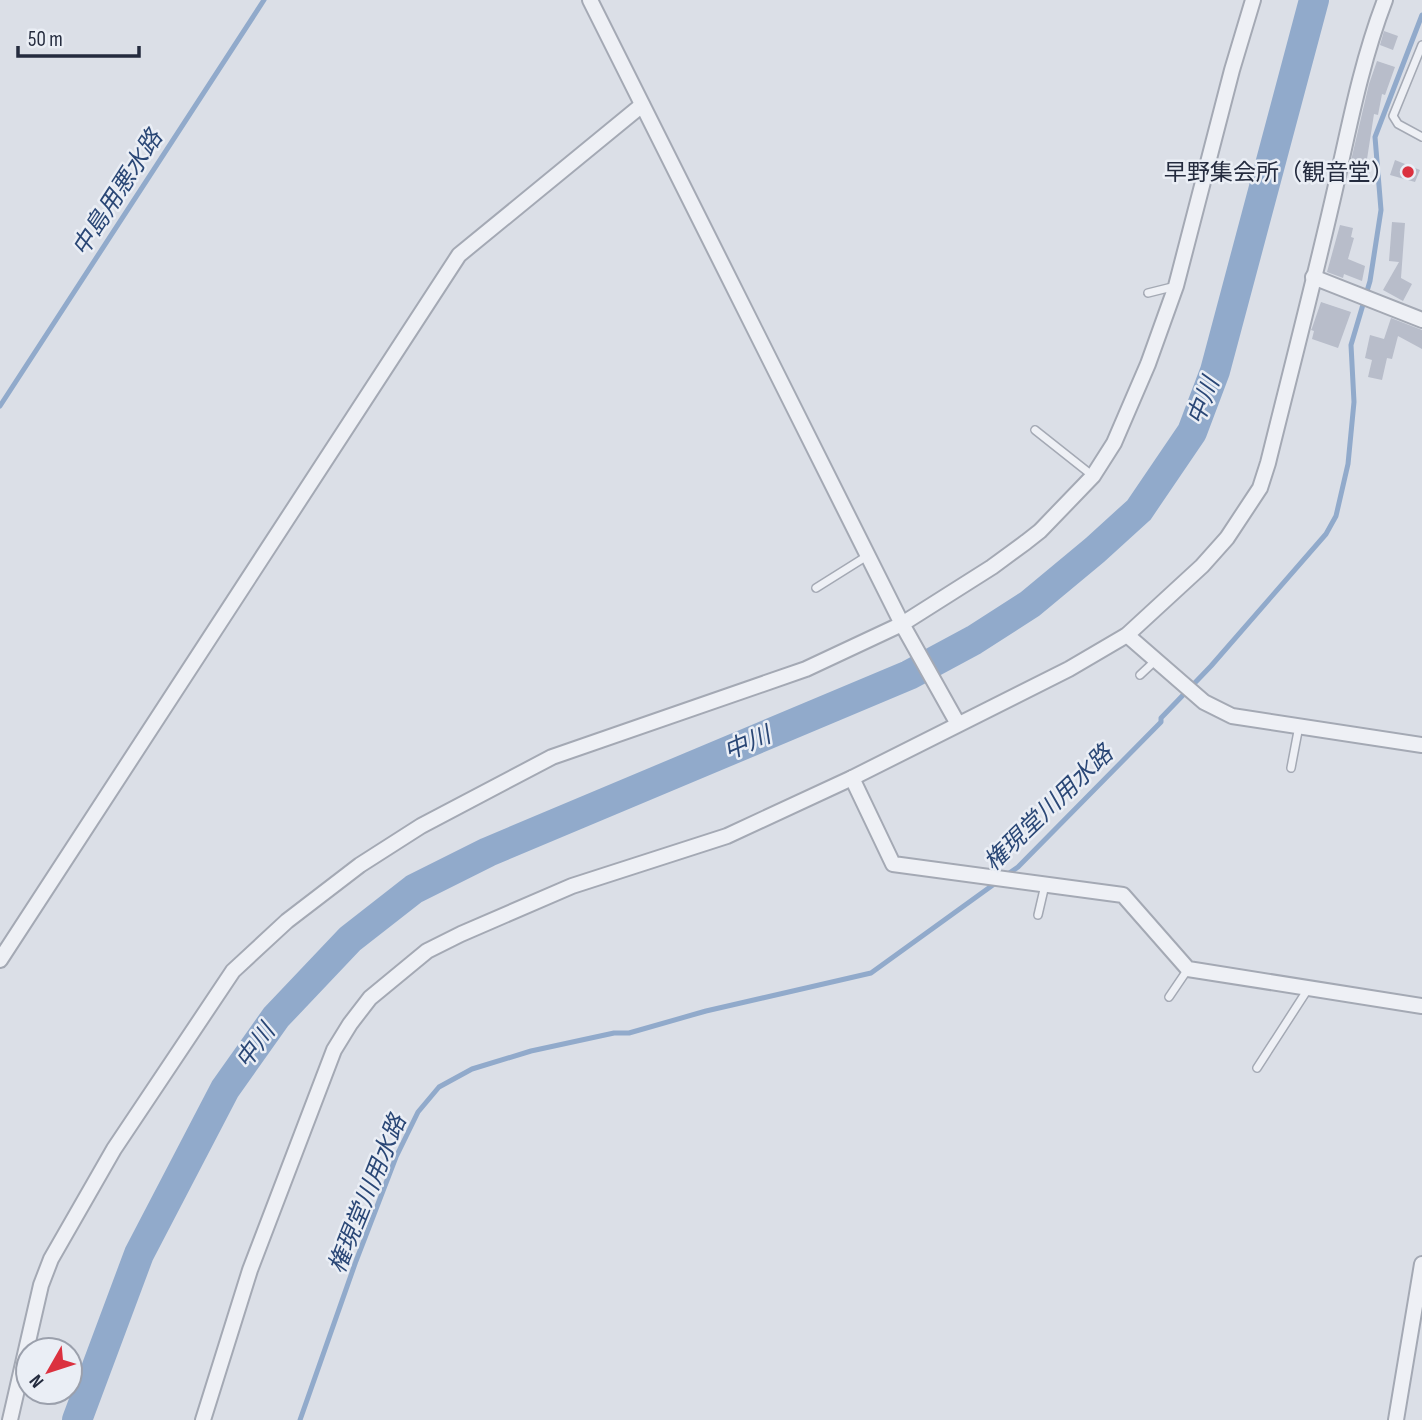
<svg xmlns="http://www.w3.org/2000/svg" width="1422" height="1420" font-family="'Sofia Sans Condensed','Noto Sans JP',sans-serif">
  <rect width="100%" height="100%" fill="#dbdfe7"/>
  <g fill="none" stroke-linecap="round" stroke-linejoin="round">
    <g stroke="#91aacb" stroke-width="5">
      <polyline points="0,406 264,0"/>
      <polyline points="1005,876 1018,867 1161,722 1161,718 1211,666 1326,534 1336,516 1348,464 1354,402 1351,345 1370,281 1381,210 1375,137 1422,15"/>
      <polyline points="300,1420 356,1261 396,1157 418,1112 439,1087 472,1069 531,1051 614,1033 629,1033 706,1011 871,973 997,882"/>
    </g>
    <polyline stroke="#91aacb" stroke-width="30" points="77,1420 139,1254 225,1089 276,1017 350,939 414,889 488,852 909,675 974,640 1030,604 1095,550 1139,510 1192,432 1215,371 1314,0"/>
  </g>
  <g fill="#b8bdca">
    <polygon points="1384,31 1398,36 1393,50 1380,45"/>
    <polygon points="1377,61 1395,67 1385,95 1382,94 1378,115 1374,114 1365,172 1349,169 1369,84"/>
    <polygon points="1395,160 1420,170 1415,182 1390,175"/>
    <polygon points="1392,222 1405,223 1401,278 1412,284 1403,301 1383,290 1399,262 1389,261"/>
    <polygon points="1340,225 1353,228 1351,237 1354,238 1348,259 1365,266 1362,281 1344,274 1343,278 1327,272"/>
    <polygon points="1321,302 1351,312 1338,348 1312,339 1314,331 1311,330 1312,328"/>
    <polygon points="1391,318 1422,330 1422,349 1398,336 1392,359 1387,358 1382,380 1368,377 1372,360 1365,358 1370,335 1384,339"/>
  </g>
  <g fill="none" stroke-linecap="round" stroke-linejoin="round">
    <g stroke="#a4a9b4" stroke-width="10">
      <g id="lane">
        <polyline points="1422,45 1393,116 1398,124 1422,137"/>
        <polyline points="1148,293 1176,286"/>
        <polyline points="1035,430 1093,476"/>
        <polyline points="816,588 867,556"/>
        <polyline points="1140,675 1156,660"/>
        <polyline points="1291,768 1299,726"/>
        <polyline points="1038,915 1045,885"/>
        <polyline points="1169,997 1188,969"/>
        <polyline points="1257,1068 1308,989"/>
      </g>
    </g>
    <g stroke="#a4a9b4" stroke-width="18">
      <g id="street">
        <polyline points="590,0 902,624 958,724"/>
        <polyline points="1313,277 1422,320"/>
        <polyline points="1127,635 1204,702 1232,716 1422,745"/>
        <polyline points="852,778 893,864 1123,895 1188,969 1422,1006"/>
        <polyline points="0,960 459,255 642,105"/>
        <polyline points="10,1420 41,1285 51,1259 114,1149 233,971 287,921 360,865 421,826 552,757 806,669 902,624 992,567 1026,542 1040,531 1093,476 1114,443 1148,364 1176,286 1232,70 1253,0"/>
        <path d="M203 1420 250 1270 334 1050 350 1024 370 998 427 951 461 934 572 886 727 836 852 778 1069 669 1127 635 1202 566 1227 538 1260 488 1268 463C1291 370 1315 278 1336 185 1350 122 1362 60 1385 0"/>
        <polyline points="1396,1420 1422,1264"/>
      </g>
    </g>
    <use href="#lane" stroke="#eef0f5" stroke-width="7"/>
    <use href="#street" stroke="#eef0f5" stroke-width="14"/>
  </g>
  <circle fill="#db313f" stroke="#eaeef5" stroke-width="2.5" cx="1408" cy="172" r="7"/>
  <g text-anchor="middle" stroke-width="5" stroke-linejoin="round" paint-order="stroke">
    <g font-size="23" fill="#242b3e" stroke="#eaeef5" text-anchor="end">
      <text x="1394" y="180">早野集会所（観音堂）</text>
    </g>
    <g font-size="24" font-style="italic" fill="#2a4776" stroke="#eaeef5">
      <text transform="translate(117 193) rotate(-57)" y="8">中島用悪水路</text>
      <text transform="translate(1203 401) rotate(-69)" y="8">中川</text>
      <text transform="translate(747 743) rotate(-23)" y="8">中川</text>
      <text transform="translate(1048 808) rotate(-44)" y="8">権現堂川用水路</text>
      <text transform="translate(255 1046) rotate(-54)" y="8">中川</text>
      <text transform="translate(367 1194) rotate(-68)" y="8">権現堂川用水路</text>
    </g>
  </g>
  <g transform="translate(49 1371) rotate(231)"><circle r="33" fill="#eaeef5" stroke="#9ba0ac" stroke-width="2"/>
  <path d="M0-5L12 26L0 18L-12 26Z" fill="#db313f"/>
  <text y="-10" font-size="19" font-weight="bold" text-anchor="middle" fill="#242b3e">N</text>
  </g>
  <path d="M18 46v10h121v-10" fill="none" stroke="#242b3e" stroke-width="3.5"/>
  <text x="28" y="46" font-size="21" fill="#242b3e" stroke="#eaeef5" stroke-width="5" paint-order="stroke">50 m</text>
</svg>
